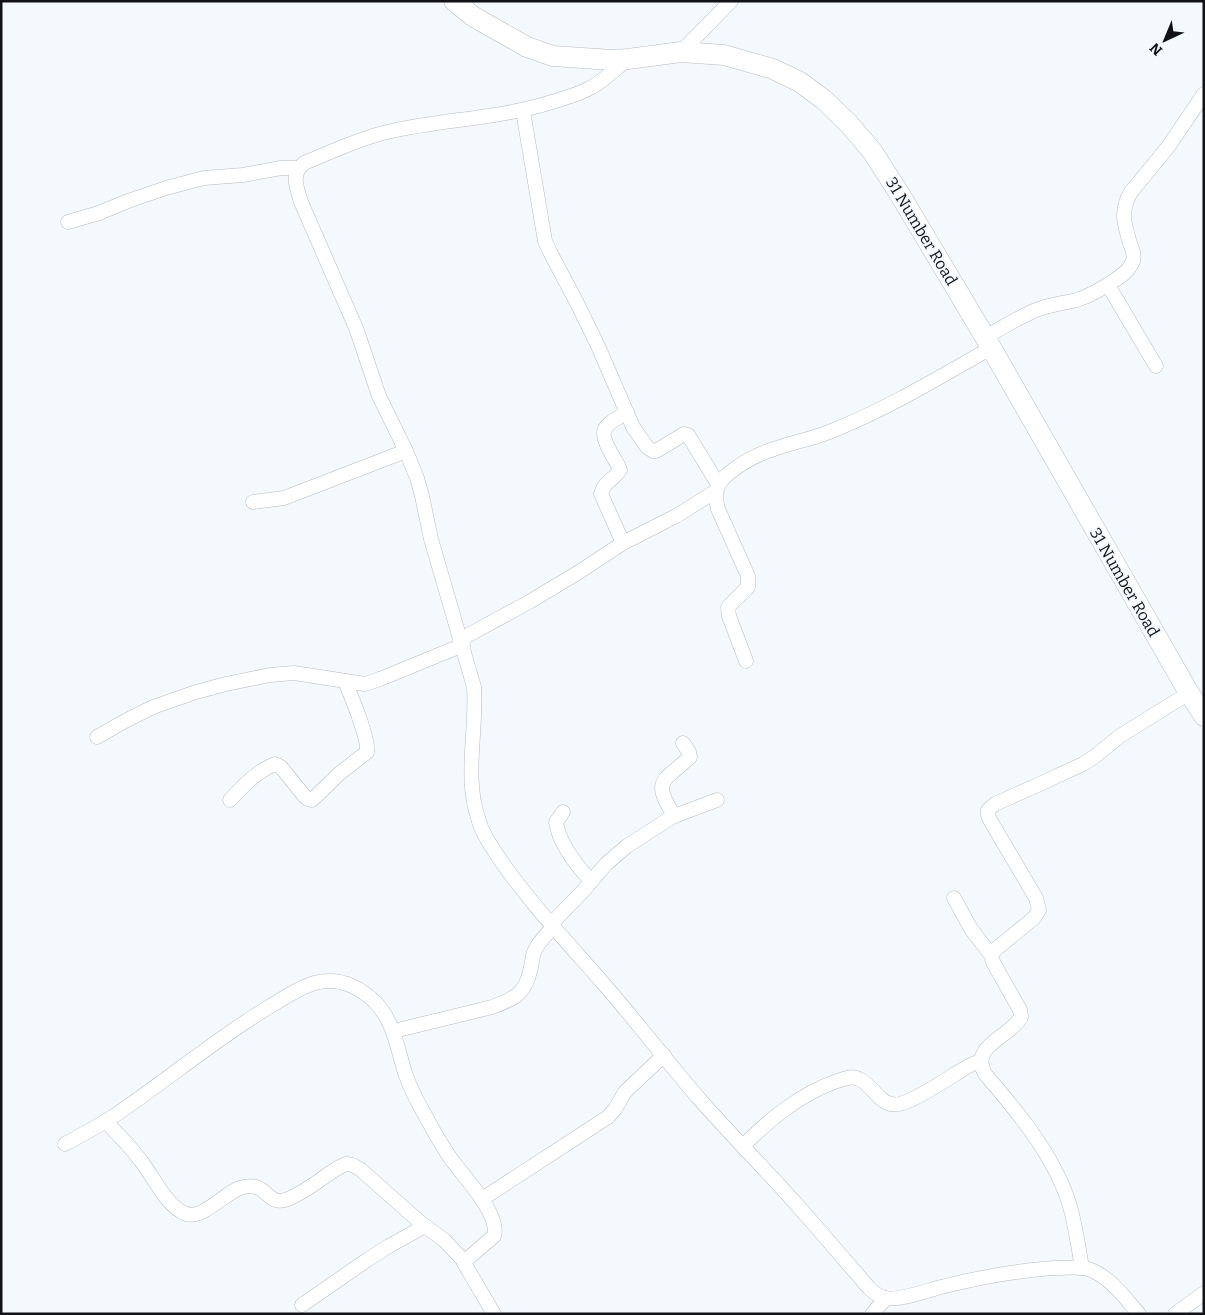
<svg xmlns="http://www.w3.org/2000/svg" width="1205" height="1315" font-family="Bitter,serif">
  <rect width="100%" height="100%" fill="#f4f9fe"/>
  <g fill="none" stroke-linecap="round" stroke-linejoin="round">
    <g stroke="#b5bbc1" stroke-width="15">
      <g id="street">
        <polyline points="681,52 731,1"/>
        <path d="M628 59C616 68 605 80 592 87 580 94 565 98 552 102 498 119 442 119 387 132 358 139 331 152 304 163 290 175 297 187 301 202L356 328 379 396 406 451 417 478 422 496 431 539 474 687C477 731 464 775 478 818 482 834 492 847 501 861 531 904 568 943 603 983 637 1022 668 1063 702 1102 733 1137 766 1170 797 1205 821 1232 845 1260 869 1288 873 1292 878 1296 885 1298 898 1301 923 1292 937 1288 977 1278 1016 1270 1057 1268 1068 1268 1081 1266 1091 1270 1111 1278 1125 1298 1139 1314"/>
        <polyline points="523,111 545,241 550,252 577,303 598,346 633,427 647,447 653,451 656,451 684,434 688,435 718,484"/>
        <polyline points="68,222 99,213 128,201 166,188 204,178 243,175 281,168 299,168"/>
        <polyline points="1108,285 1156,366"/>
        <path d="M985 337C1002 328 1019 317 1036 310 1049 305 1064 303 1077 300 1092 295 1105 287 1118 278 1124 274 1130 269 1133 261 1135 255 1132 249 1130 243 1124 224 1120 210 1131 192L1168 147 1204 94"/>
        <polyline points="253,502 284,498 406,451"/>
        <path d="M623 543 601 494C604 481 614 480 620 470L618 465C614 458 600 437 605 429 608 422 620 417 627 412"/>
        <polyline points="461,639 529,602 579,572 623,543 676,516 716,491"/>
        <path d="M746 661 729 616 728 607 748 587V576L718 509C714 495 716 484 727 475 741 463 760 453 777 448 794 442 812 439 829 432 885 410 938 378 991 348"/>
        <polyline points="97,737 125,721 153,707 196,692 226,684 270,675 294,673 365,684 380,679 463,645"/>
        <path d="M230 800C243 786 257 771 275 764L281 767 305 797 308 799 312 800 340 773 367 752C369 738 351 696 345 681"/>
        <path d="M563 812 556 822C559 843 577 866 591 881"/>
        <path d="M674 816C668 804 655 789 667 777L690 757 689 752 683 743"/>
        <polyline points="954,898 971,929 991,955"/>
        <polyline points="551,924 584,890 606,864 627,846 672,817 717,800"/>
        <path d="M394 1031 492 1007C513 999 525 995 530 971 532 965 532 958 534 952 538 942 547 934 554 926"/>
        <path d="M105 1121C118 1134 130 1146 141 1161 153 1176 166 1205 184 1213 201 1222 224 1193 240 1188 269 1179 265 1208 288 1199 303 1193 317 1182 330 1173 335 1170 341 1165 347 1164 352 1164 357 1167 361 1170L421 1223 444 1240 464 1261"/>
        <path d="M65 1144C81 1135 97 1127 111 1118 160 1085 206 1047 256 1015 271 1006 303 984 319 982 340 978 359 987 374 1001 394 1021 397 1047 405 1073 410 1088 418 1103 426 1117 433 1130 441 1144 449 1156 461 1174 501 1214 494 1236L466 1260 464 1263 494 1314"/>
        <path d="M743 1146C770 1119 800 1094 837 1081 844 1079 852 1075 859 1079 875 1086 879 1108 900 1104 915 1100 943 1082 957 1073 965 1068 972 1063 981 1061"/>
        <polyline points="482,1199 608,1117 615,1109 625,1092 664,1055"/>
        <path d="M1082 1268C1078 1245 1075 1221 1068 1200 1052 1153 1017 1111 985 1074 969 1045 1011 1037 1021 1017L1020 1010 993 962 991 955 996 949 1034 918 1039 910 1036 898 990 820 988 815V810L995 804 1042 783 1083 764 1094 757 1120 736 1189 693"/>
        <polyline points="302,1305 367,1260 389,1246 425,1226"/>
        <polyline points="872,1314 886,1298"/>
        <polyline points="1175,1314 1204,1293"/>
      </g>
    </g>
    <g stroke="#b5bbc1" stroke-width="21">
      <polyline id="secondary" points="454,1 474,17 527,47 553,56 612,60 628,59 681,52 724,55 773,69 800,82 823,99 849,124 872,151 899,193 985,337 1189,693 1204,716"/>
    </g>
    <use href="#street" stroke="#fff" stroke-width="14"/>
    <use href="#secondary" stroke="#fff" stroke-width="20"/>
  </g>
  <g text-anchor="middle" stroke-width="4" stroke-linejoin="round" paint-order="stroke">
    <g font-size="16" fill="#101215" stroke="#f4f9fe">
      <text transform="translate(922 231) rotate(59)" y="6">31 Number Road</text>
      <text transform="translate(1125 582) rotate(60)" y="6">31 Number Road</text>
    </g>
  </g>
  <rect width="1205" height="1315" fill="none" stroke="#101215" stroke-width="5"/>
  <g transform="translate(1165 40) rotate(224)" stroke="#f4f9fe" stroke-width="4" paint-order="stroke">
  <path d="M0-4L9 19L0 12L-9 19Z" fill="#101215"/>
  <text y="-8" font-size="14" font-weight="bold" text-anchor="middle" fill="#101215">N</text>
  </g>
</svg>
